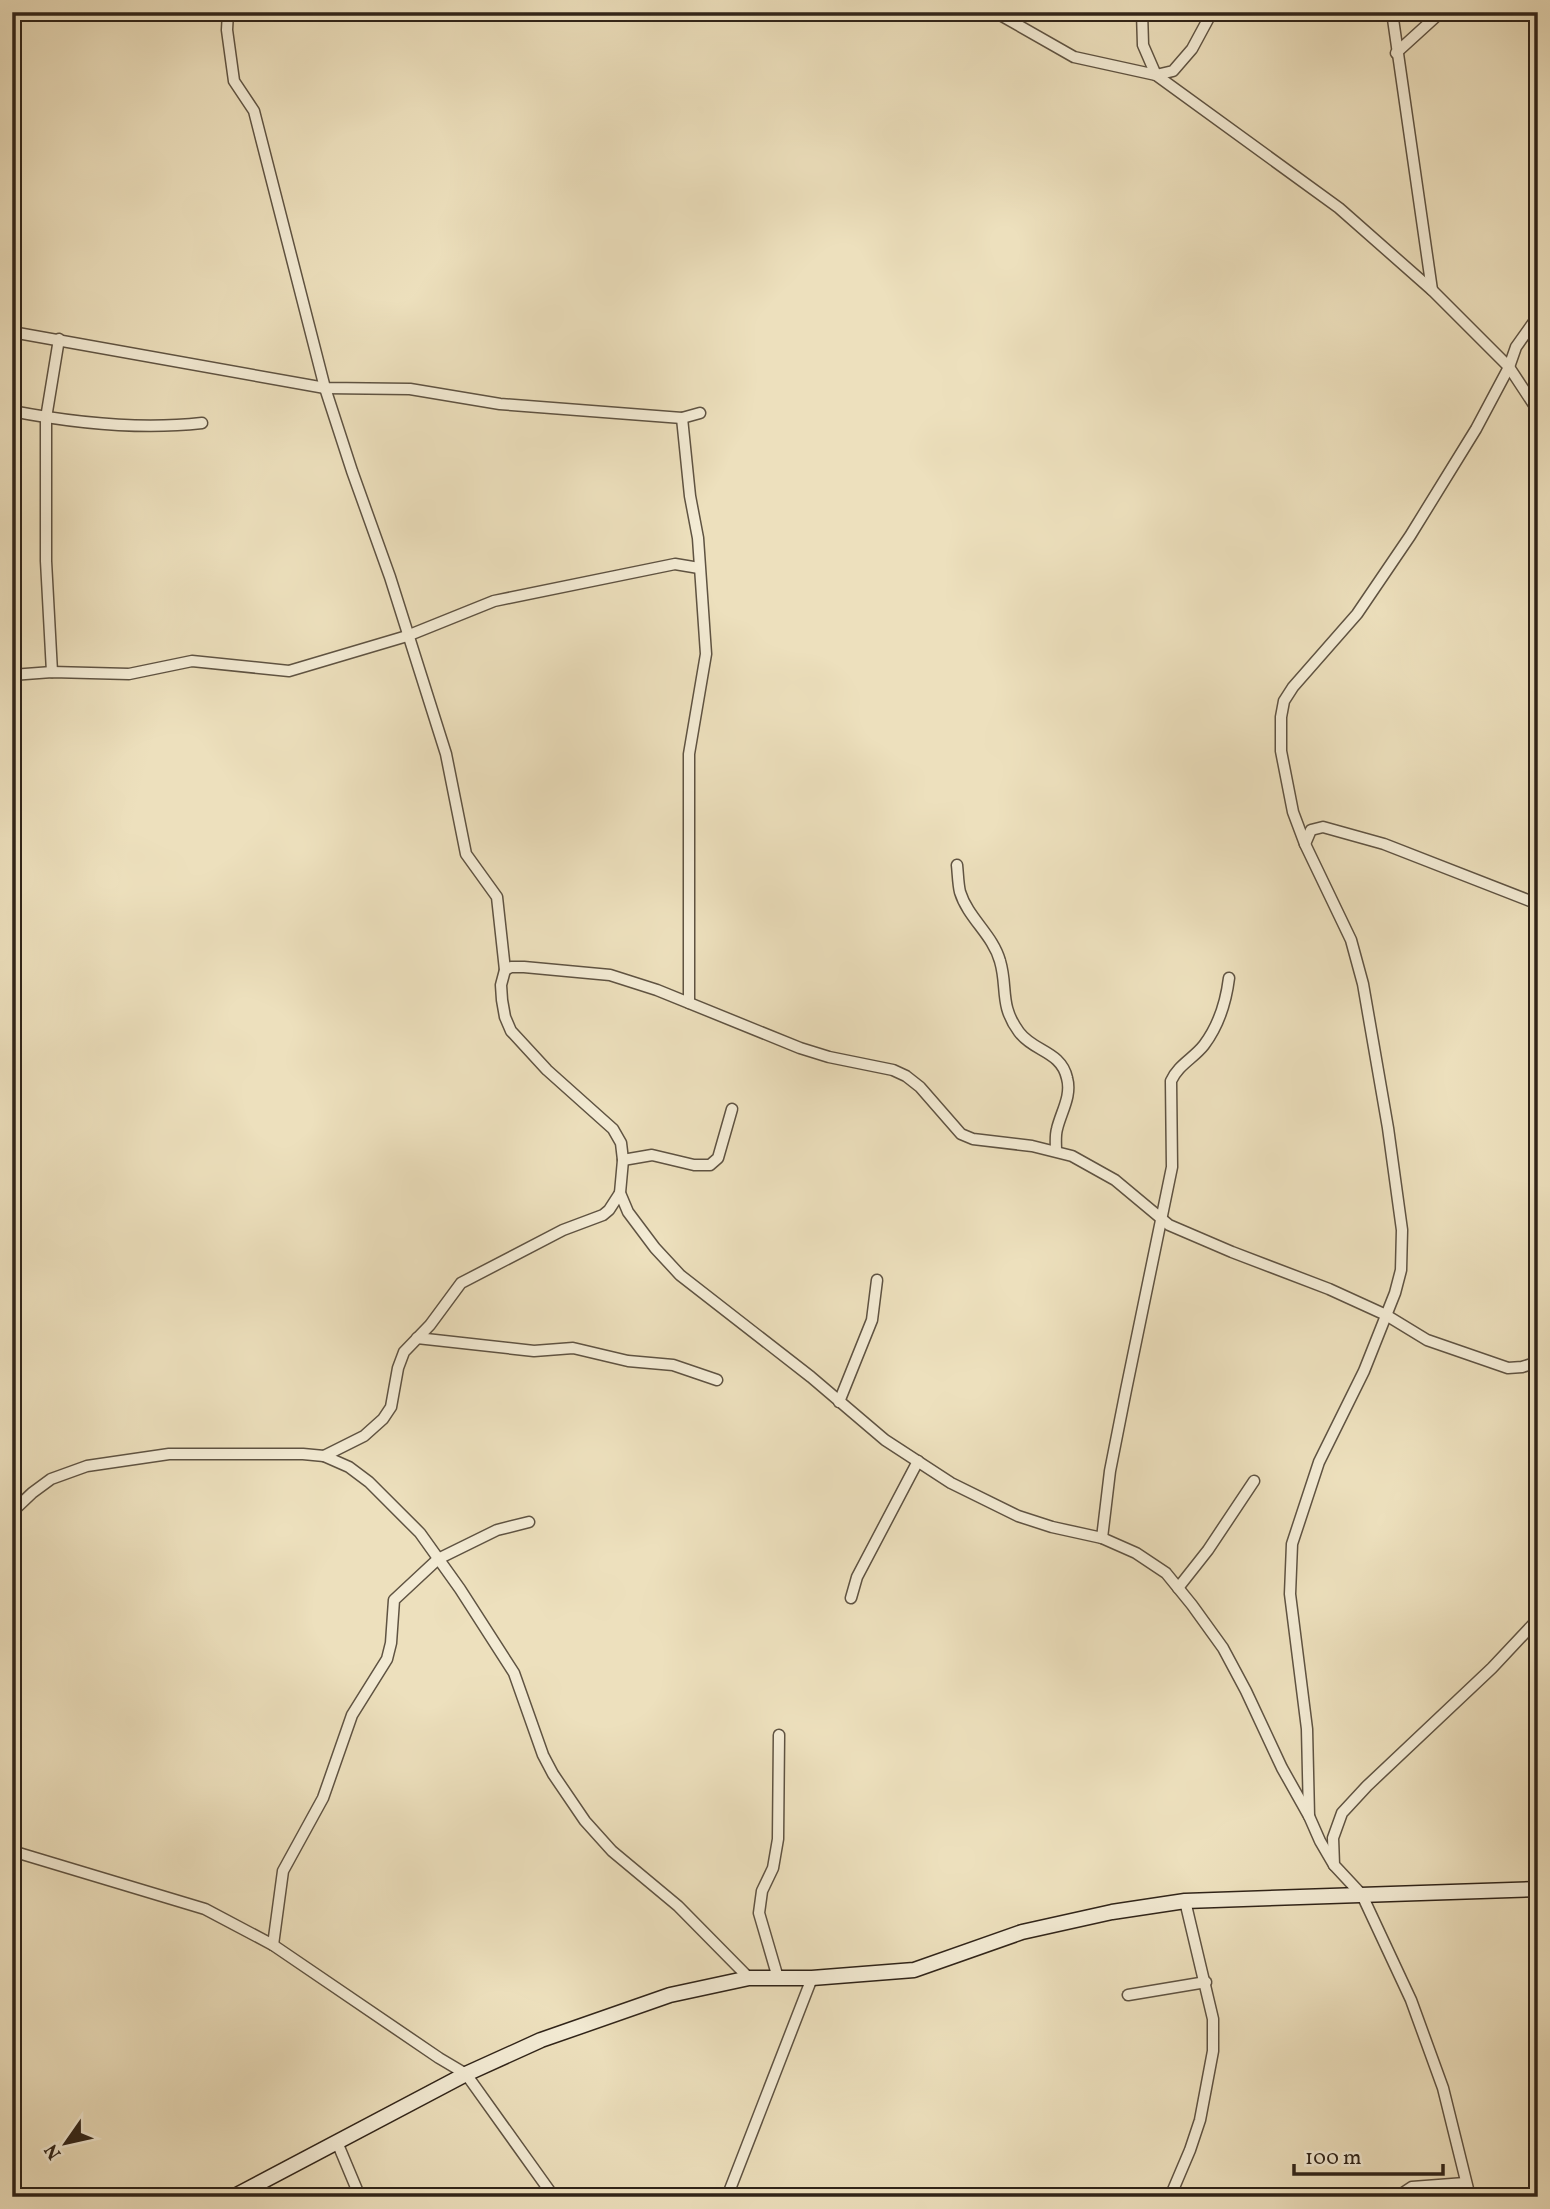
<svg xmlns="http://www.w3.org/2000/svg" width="1550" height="2209" viewBox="0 0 1550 2209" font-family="Vollkorn,serif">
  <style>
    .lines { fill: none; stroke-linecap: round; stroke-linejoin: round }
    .street-casing { stroke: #5f5342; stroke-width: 13 }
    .secondary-casing { stroke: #302419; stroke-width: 17 }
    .street { stroke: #f3ebd4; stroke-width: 10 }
    .secondary { stroke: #f3ebd4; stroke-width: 14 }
  </style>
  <rect width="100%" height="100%" fill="#ede0bd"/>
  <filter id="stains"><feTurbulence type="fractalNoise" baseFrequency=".00286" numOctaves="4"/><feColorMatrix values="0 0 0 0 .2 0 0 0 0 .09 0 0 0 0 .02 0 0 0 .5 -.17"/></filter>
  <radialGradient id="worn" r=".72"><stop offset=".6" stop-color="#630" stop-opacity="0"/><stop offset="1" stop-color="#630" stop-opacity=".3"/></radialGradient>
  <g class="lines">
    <defs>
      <g id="street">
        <polyline points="228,12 227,30 234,81 254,111 325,388 352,471 390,577 446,754 466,854 497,897 505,970 501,985 502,1000 505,1017 511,1031 547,1070 613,1129 621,1143 623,1160 620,1193 628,1212 655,1248 680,1275 811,1377 885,1440 951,1483 1018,1516 1052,1527 1102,1538 1136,1553 1166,1573 1192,1605 1223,1648 1246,1691 1282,1768 1309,1816"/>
        <polyline points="995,12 1074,57 1156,75 1173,71 1192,49 1212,12"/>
        <polyline points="1142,12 1143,45 1156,75 1339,208 1432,290 1509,367 1538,411"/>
        <polyline points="1392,12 1432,290"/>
        <polyline points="1396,53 1441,12"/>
        <polyline points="12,332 325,388 410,389 500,404 682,418 700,413"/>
        <path d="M 12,411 C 74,423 140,430 202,423"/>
        <polyline points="682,418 690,496 698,538 706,654 689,754 689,1003"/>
        <polyline points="52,672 46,561 46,418 59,339"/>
        <polyline points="12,675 52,672 129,674 192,661 289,671 407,636 494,601 675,564 699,568"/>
        <polyline points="1305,844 1311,830 1323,827 1384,844 1538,904"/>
        <path d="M 957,865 C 958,874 958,884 960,892 C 968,918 993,935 1000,961 C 1008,988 999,1005 1019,1032 C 1034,1052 1061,1051 1067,1078 C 1072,1096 1061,1112 1057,1129 C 1055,1136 1056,1144 1056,1151"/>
        <polyline points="505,970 511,967 524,967 610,975 657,990 800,1048 829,1057 893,1070 906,1076 920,1087 961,1134 973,1139 1032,1146 1072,1156 1115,1180 1169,1225 1232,1252 1329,1289 1386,1315 1427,1340 1508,1368 1522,1367 1538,1362"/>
        <polyline points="623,1160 652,1155 694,1165 710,1165 718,1158 732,1109"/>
        <polyline points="417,1338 534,1351 573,1348 628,1361 673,1365 717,1380"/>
        <polyline points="839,1402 872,1320 877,1280"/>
        <polyline points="324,1456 364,1436 383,1419 391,1407 398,1368 404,1352 430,1325 461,1283 563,1230 603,1215 609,1210 620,1193"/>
        <polyline points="12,1512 32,1493 51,1479 87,1466 169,1454 303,1454 324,1456 349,1467 369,1482 420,1533 460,1589 514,1673 543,1755 553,1774 585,1821 612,1851 678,1906 749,1978"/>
        <path d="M 1102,1538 L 1110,1471 L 1126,1390 L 1172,1167 L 1171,1081 C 1178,1065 1194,1058 1204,1045 C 1219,1025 1226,1002 1229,978"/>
        <polyline points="1178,1588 1208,1550 1254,1481"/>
        <polyline points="851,1598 857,1577 918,1461"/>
        <polyline points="12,1851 205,1909 273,1945 439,2058 466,2074 554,2197"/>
        <polyline points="1334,1865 1320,1841 1309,1816 1307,1729 1290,1594 1292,1544 1319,1462 1364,1371 1395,1293 1401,1270 1402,1230 1388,1128 1363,984 1351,940 1305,844 1293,812 1281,751 1281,717 1284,701 1293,687 1357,614 1410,536 1476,429 1509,367 1516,347 1538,316"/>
        <polyline points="273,1945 283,1871 323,1798 352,1715 387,1659 391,1643 394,1600 438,1559 497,1530 529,1522"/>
        <polyline points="778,1978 759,1913 762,1891 773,1868 778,1839 779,1735"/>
        <polyline points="1128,1995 1206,1982"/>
        <polyline points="337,2142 360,2197"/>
        <polyline points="727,2197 812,1978"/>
        <polyline points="1170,2197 1190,2150 1200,2120 1213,2051 1213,2019 1185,1901"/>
        <polyline points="1397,2197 1412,2187 1465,2183"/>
        <polyline points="1470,2197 1443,2088 1411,2000 1362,1895 1334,1865 1333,1838 1342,1813 1367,1786 1492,1668 1538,1619"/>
      </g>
      <polyline id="secondary" points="233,2197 466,2074 541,2040 670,1995 749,1978 812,1978 914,1970 1022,1932 1112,1912 1185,1901 1538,1889"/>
    </defs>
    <use href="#street" class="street-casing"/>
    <use href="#secondary" class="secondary-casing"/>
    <use href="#street" class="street"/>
    <use href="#secondary" class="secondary"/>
  </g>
  <rect width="1550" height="2209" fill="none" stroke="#ede0bd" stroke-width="42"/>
  <rect x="14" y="14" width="1522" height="2181" fill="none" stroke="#302419" stroke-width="3.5"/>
  <rect x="21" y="21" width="1508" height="2167" fill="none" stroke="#302419" stroke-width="2"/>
  <g transform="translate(66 2143) rotate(236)" stroke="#f3ebd4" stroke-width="5" paint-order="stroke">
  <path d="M0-5L12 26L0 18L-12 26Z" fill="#302419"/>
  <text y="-10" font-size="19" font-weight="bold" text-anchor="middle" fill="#302419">N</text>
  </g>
  <path d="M1294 2164v10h149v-10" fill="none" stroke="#302419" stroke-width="3.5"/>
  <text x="1305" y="2164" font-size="21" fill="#302419" stroke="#f3ebd4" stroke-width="5" paint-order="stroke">100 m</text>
  <rect width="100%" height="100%" filter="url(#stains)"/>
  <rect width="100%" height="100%" fill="url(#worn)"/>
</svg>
